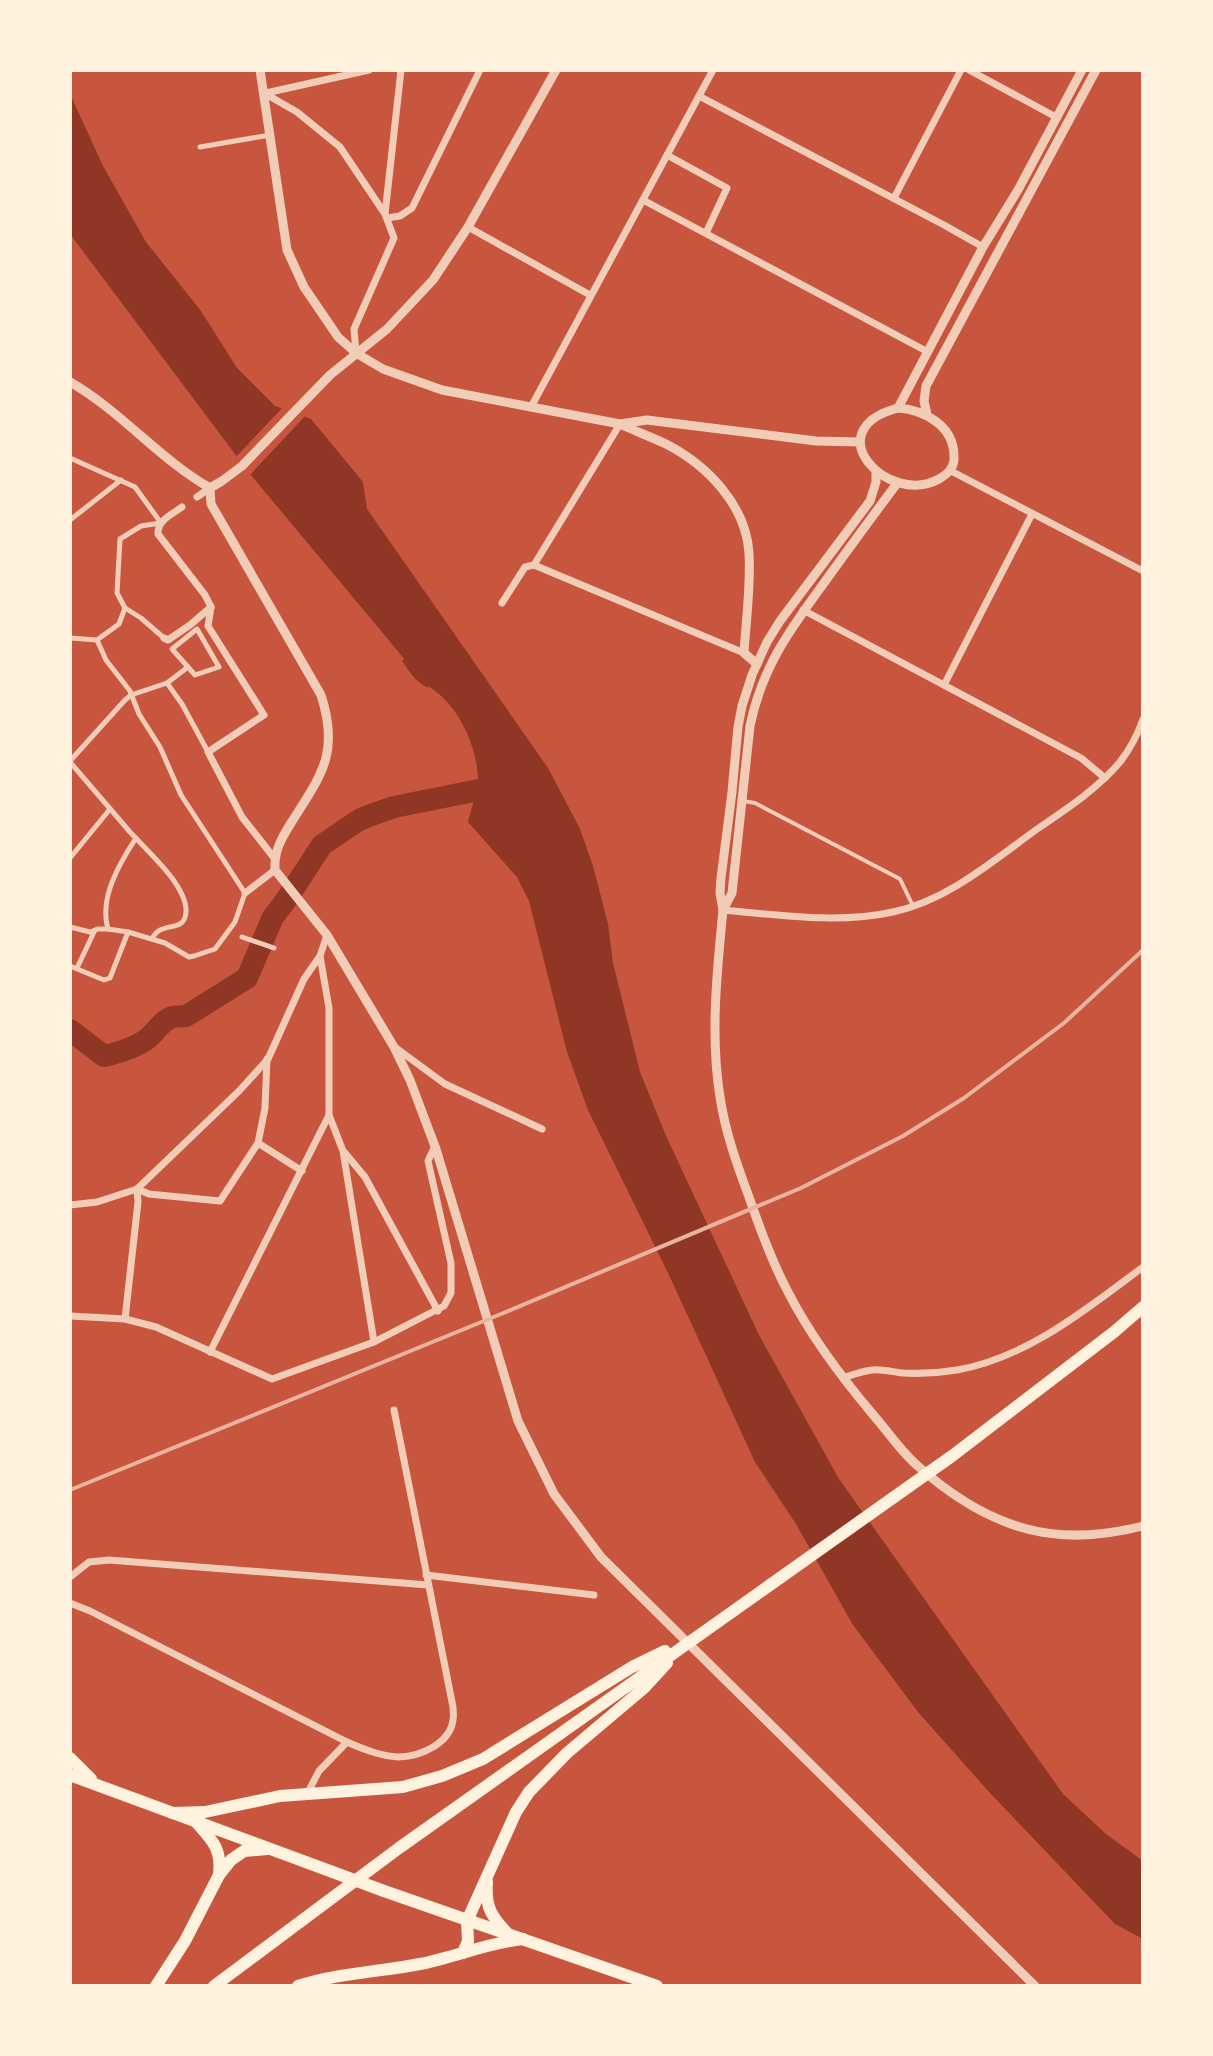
<svg xmlns="http://www.w3.org/2000/svg" width="1213" height="2056" viewBox="0 0 1213 2056" font-family="Mulish,sans-serif">
  <style>
    .water { fill: #8f3625 }
    .pier { fill: #c8553d }
    .lines { fill: none; stroke-linecap: round; stroke-linejoin: round }
    .river { stroke: #8f3625; stroke-width: 22 }
    .service { stroke: #f1ccb7; stroke-width: 4 }
    .pedestrian { stroke: #f1ccb7; stroke-width: 5 }
    .minor { stroke: #f1ccb7; stroke-width: 7 }
    .tertiary { stroke: #f1ccb7; stroke-width: 9 }
    .primary { stroke: #fff3e0; stroke-width: 12 }
    .trunk { stroke: #fff3e0; stroke-width: 12 }
    .rail { stroke: #e9b49f; stroke-width: 4 }
  </style>
  <rect width="100%" height="100%" fill="#c8553d"/>
  <path class="water" d="M 70,94 L 103,166 L 146,242 L 201,311 L 237,368 L 275,406 L 311,419 L 363,482 L 367,509 L 548,768 L 580,829 L 593,866 L 608,924 L 613,963 L 640,1072 L 667,1138 L 759,1335 L 839,1479 L 1063,1794 L 1106,1834 L 1143,1861 L 1143,1939 L 1115,1924 L 990,1793 L 918,1712 L 853,1625 L 796,1524 L 755,1462 L 669,1275 L 588,1110 L 567,1052 L 529,901 L 517,877 L 468,822 C 471,808 478,792 478,779 C 477,747 460,709 434,690 C 424,683 433,691 423,685 C 414,680 408,669 402,661 L 404,659 L 397,650 L 250,474 L 70,234 Z"/>
  <polygon class="pier" points="285,405 308,413 248,477 234,459"/>
  <g class="lines">
    <path class="river" d="M 70,1030 L 104,1056 C 117,1053 135,1048 147,1039 C 155,1033 163,1019 173,1017 C 177,1016 182,1017 186,1016 L 247,978 L 273,917 L 284,903 L 322,845 L 359,820 L 371,815 L 394,807 L 504,785"/>
    <polyline class="service" points="743,801 755,803 900,879 913,906"/>
    <g class="pedestrian">
      <polyline points="200,147 270,135"/>
      <polyline points="70,458 135,487 161,523 141,526 120,539 117,593 125,608 119,624 97,640 70,638"/>
      <polyline points="70,520 121,480"/>
      <polyline points="125,608 141,618 164,638"/>
      <polygon points="197,629 219,667 195,675 172,649"/>
      <polyline points="167,683 182,704 208,752"/>
      <polyline points="70,761 125,700 131,695 167,683 188,667"/>
      <path d="M 70,762 C 90,785 110,809 130,832 C 144,847 160,862 172,878 C 178,886 187,901 186,912 C 185,934 160,920 152,939"/>
      <polyline points="70,858 110,809"/>
      <polyline points="70,927 90,932 98,929 108,929 128,932 165,943 189,957 194,956 215,949 235,922 245,893 181,795 160,747 139,714 130,691 106,660 97,640"/>
      <path d="M 108,929 C 99,898 119,864 136,838"/>
      <polyline points="242,937 274,948"/>
      <polyline points="70,966 104,980 110,978 128,932"/>
      <polyline points="77,968 95,930"/>
    </g>
    <g class="minor">
      <polyline points="969,70 1056,117"/>
      <polyline points="264,93 297,112 340,147 385,214"/>
      <polyline points="266,93 369,70"/>
      <polyline points="699,96 944,225 983,247"/>
      <polyline points="667,155 727,188 706,233"/>
      <polyline points="894,198 961,70"/>
      <polyline points="643,200 928,352"/>
      <polyline points="387,218 400,216 412,208 480,70"/>
      <polyline points="468,227 590,295"/>
      <polyline points="356,353 354,329 394,238 385,214 401,70"/>
      <polyline points="531,407 713,70"/>
      <polyline points="951,471 1143,571"/>
      <polyline points="197,497 210,488"/>
      <path d="M 182,507 C 173,514 157,520 158,534 L 205,595 L 211,607"/>
      <polyline points="534,565 744,653"/>
      <polyline points="502,603 525,567 534,565 620,424"/>
      <polyline points="211,607 208,626 264,715 208,752 242,817 275,859"/>
      <polyline points="803,610 1081,758 1105,778"/>
      <polyline points="164,638 168,640 190,625 211,607"/>
      <polyline points="944,685 1032,514"/>
      <polyline points="245,893 275,870"/>
      <path d="M 723,910 C 779,915 838,924 893,912 C 949,900 995,859 1040,827 C 1068,808 1098,788 1120,762 C 1130,749 1138,734 1143,719"/>
      <polyline points="327,935 320,956 329,1008 329,1115 343,1151 374,1342"/>
      <polyline points="396,1048 445,1084 542,1129"/>
      <polyline points="258,1143 302,1171"/>
      <polyline points="345,1153 365,1177 438,1311"/>
      <polyline points="137,1189 149,1194 220,1201 258,1143 265,1108 267,1059"/>
      <polyline points="70,1205 97,1202 137,1189 239,1091 268,1059 304,979 320,956"/>
      <polyline points="70,1316 125,1319 156,1327 272,1379 374,1342 444,1306 451,1293 451,1263 428,1161 435,1146"/>
      <polyline points="125,1319 138,1202 137,1189"/>
      <polyline points="210,1352 329,1115"/>
      <path d="M 843,1378 C 852,1375 862,1371 872,1370 C 882,1369 893,1372 903,1373 C 921,1374 939,1373 957,1370 C 1027,1358 1088,1308 1143,1267"/>
      <polyline points="426,1575 594,1595"/>
      <polyline points="70,1577 89,1562 109,1560 428,1585"/>
      <polyline points="70,1603 90,1611 347,1742 319,1771 307,1794"/>
      <path d="M 347,1742 C 363,1749 380,1756 398,1757 C 419,1757 450,1744 453,1720 C 454,1716 453,1711 453,1707 L 394,1410"/>
    </g>
    <g class="tertiary">
      <polyline points="260,70 287,250 304,287 338,337 356,353 383,369 442,390 620,424 647,420 816,441 860,442"/>
      <path d="M 70,382 C 121,411 159,459 210,488"/>
      <polyline points="898,408 983,247 1018,190 1082,70"/>
      <path d="M 898,408 C 924,410 953,425 954,455 C 955,467 949,473 939,479 C 888,507 815,430 898,408 Z"/>
      <polyline points="927,415 924,401 926,386 1096,70"/>
      <path d="M 620,424 C 635,431 651,437 666,444 C 707,465 746,505 749,553 C 751,586 746,620 744,653 L 757,664"/>
      <path d="M 876,472 L 876,482 L 870,501 L 780,621 L 767,642 L 752,675 L 742,706 L 738,727 L 732,792 L 721,878 L 720,893 L 723,910 C 717,972 710,1035 720,1097 C 725,1131 737,1165 749,1197 C 760,1229 772,1262 788,1292 C 811,1337 842,1378 875,1417 C 889,1433 902,1453 919,1467 C 946,1491 977,1512 1011,1524 C 1054,1540 1100,1537 1143,1526"/>
      <path d="M 210,488 L 211,504 L 321,695 C 340,754 321,775 291,823 C 281,839 274,851 275,870 L 327,935 L 394,1047 L 410,1080 L 436,1149 L 518,1421 L 554,1494 L 601,1557 L 1035,1986"/>
      <polyline points="210,488 222,481 242,466 330,375 387,329 433,280 468,227 556,70"/>
      <path d="M 723,910 L 732,893 L 750,726 C 763,663 793,626 829,576 C 852,544 875,513 898,482"/>
    </g>
    <g class="primary">
      <polyline points="70,1758 91,1779"/>
      <polyline points="70,1775 384,1891 657,1986"/>
    </g>
    <g class="trunk">
      <polyline points="172,1813 205,1812 280,1796 403,1787 442,1776 483,1759 632,1667 665,1651"/>
      <path d="M 196,1822 C 213,1841 222,1849 219,1875"/>
      <path d="M 487,1882 C 485,1907 491,1916 508,1934"/>
      <polyline points="463,1953 468,1941 467,1921 516,1812 529,1792 567,1753 644,1688 667,1663"/>
      <polyline points="156,1986 185,1941 219,1875 231,1860 244,1851 267,1849"/>
      <polyline points="214,1986 399,1848 952,1456 1114,1332 1143,1307"/>
      <path d="M 298,1986 C 338,1973 379,1972 420,1964 C 455,1957 487,1943 523,1939"/>
    </g>
    <polyline class="rail" points="70,1490 501,1314 801,1188 903,1136 964,1098 1064,1023 1143,950"/>
  </g>
  <rect width="1213" height="2056" fill="none" stroke="#fff3e0" stroke-width="144"/>
</svg>
